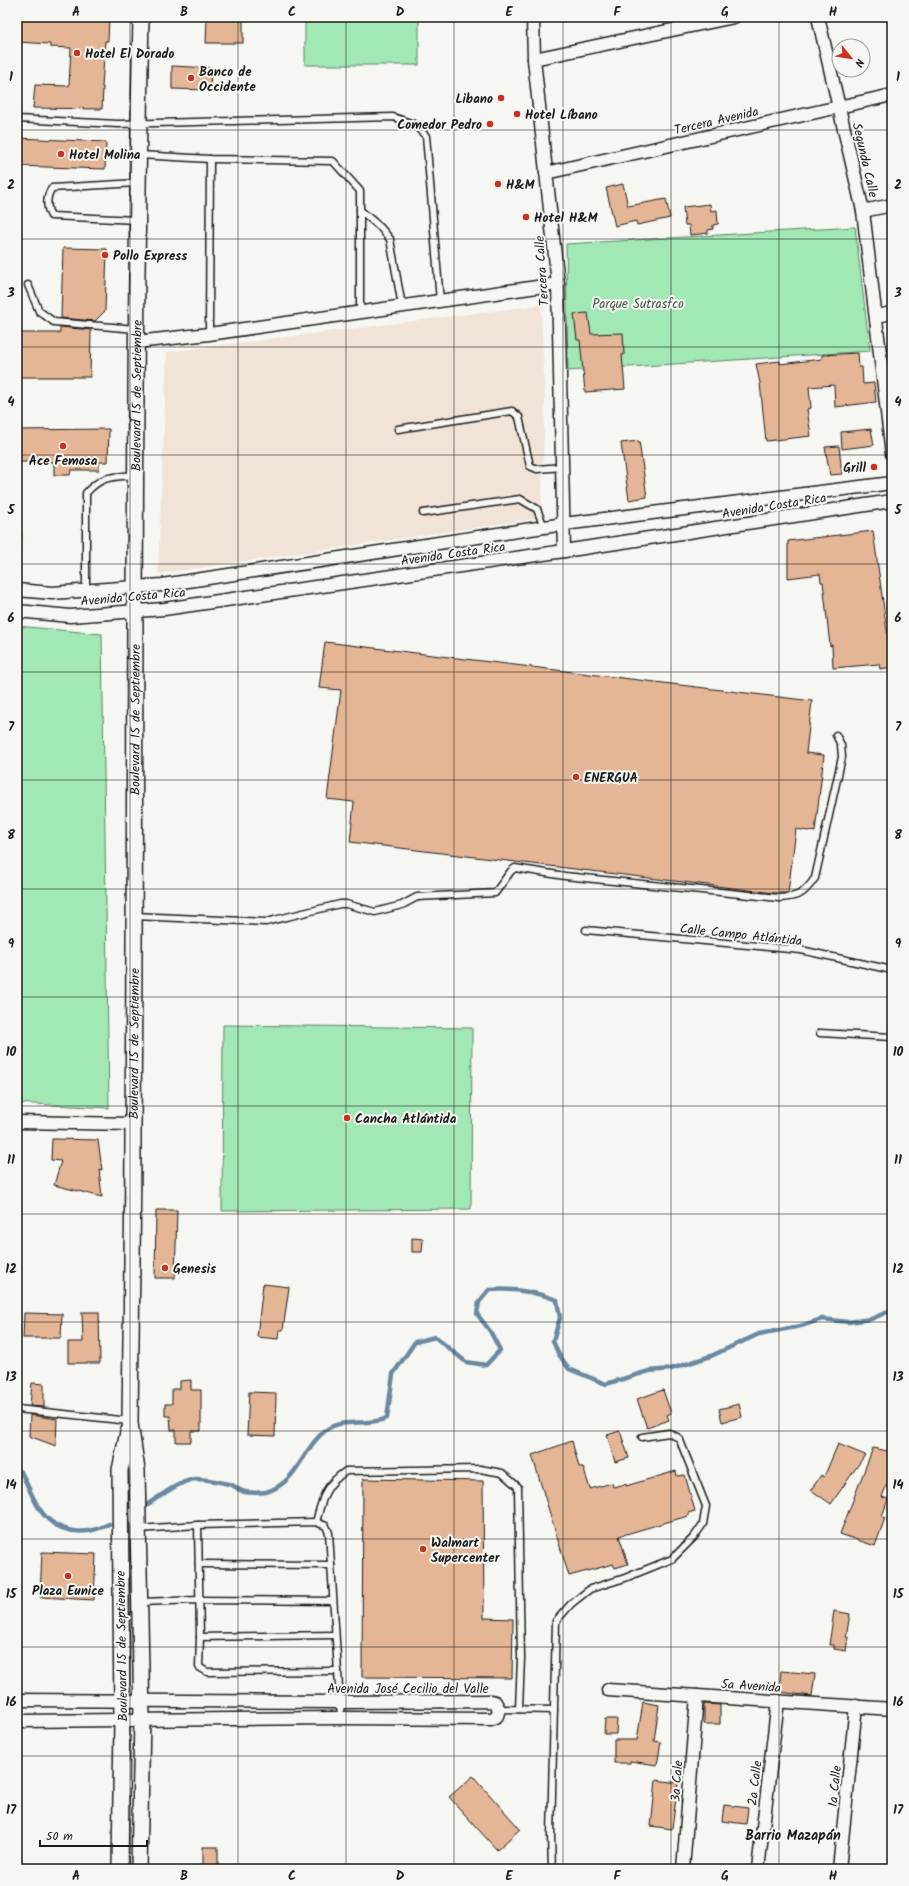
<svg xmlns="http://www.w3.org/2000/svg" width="909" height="1886" viewBox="0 0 909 1886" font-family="Kalam,sans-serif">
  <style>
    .built { fill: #f1e3d6 }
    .green { fill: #a1e8b5; stroke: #5e8268 }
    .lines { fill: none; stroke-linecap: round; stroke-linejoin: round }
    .stream { stroke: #6889a1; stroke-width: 4.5 }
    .building { fill: #e5b695; stroke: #1c1c1c }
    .service-casing { stroke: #1c1c1c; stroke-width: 9 }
    .minor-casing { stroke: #1c1c1c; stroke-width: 15 }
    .tertiary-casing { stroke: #1c1c1c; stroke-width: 18 }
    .service { stroke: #f6f6f2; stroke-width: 6 }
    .minor { stroke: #f6f6f2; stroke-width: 12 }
    .tertiary { stroke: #f6f6f2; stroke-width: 15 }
    .grid { fill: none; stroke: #1c1c1c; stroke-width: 1; stroke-opacity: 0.55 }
    .poi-dot { fill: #c8321e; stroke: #f6f6f2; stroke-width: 1.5 }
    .labels { text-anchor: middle; stroke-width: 4; stroke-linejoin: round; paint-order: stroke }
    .poi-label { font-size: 13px; font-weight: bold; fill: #1c1c1c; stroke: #f6f6f2; text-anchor: start }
    .street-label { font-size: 13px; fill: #1c1c1c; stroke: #f6f6f2 }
    .park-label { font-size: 13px; fill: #44594a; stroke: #f6f6f2 }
    .neighbourhood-label { font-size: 14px; font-weight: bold; fill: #1c1c1c; stroke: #f6f6f2 }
    .neatline { fill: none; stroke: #1c1c1c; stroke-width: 1.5 }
    .grid-label { font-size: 13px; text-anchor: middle; font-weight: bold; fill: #1c1c1c }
  </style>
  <rect width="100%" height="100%" fill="#f6f6f2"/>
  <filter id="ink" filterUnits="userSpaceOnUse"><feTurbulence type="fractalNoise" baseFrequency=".025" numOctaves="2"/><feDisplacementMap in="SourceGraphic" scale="8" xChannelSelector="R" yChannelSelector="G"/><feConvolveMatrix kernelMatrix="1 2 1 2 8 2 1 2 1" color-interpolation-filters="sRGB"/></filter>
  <g filter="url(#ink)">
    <g class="built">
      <polygon points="541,305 545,403 541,518 158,574 167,352"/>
      <polygon points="17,511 24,537 17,572"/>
    </g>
    <g class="green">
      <rect x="305" y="17" width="114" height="48"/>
      <polygon points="855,227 870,351 568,371 566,244"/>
      <polygon points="17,626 102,634 109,1108 17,1103"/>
      <polygon points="223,1025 472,1028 471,1209 222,1211"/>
    </g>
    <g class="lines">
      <g class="stream">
        <path d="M 17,1471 L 21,1472 C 29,1487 36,1509 49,1520 C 66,1535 90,1534 109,1524"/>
        <path d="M 145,1506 C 158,1498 180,1480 196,1479 C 206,1479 221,1482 232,1485 C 236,1487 240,1491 245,1492 C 250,1493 261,1493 266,1492 C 298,1483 302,1448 326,1430 C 343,1417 368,1427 387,1418 L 393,1374 L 415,1342 L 435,1337 L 466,1362 L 486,1365 L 500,1350 L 490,1331 L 477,1314 L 479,1302 L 489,1290 C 513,1288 534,1291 557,1300 L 560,1318 L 553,1341 L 558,1353 L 569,1369 L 606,1384 L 649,1371 L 671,1369 L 711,1356 L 759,1334 L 801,1326 L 822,1319 L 848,1322 L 871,1319 L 892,1310"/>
      </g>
    </g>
    <g class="building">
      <polygon points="17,17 109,17 108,41 105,41 102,87 103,87 102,109 33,108 35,85 69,86 71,48 50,47 50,44 17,42"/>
      <polygon points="207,17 243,17 243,43 206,43"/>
      <polygon points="172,66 211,68 210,90 172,89"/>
      <polygon points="17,138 106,142 105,169 17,166"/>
      <polygon points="623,184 628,206 666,199 670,218 637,225 636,221 615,226 606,188"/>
      <polygon points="710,204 711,211 717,210 718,224 713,225 713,229 708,230 708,233 690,235 689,225 685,225 683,207"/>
      <polygon points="63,248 107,249 105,311 95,321 61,318"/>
      <polygon points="588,313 591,334 623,333 624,355 622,355 625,389 585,392 580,340 577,340 574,314"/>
      <polygon points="60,327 91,330 90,377 17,377 17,333 60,333"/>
      <polygon points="858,353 859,367 862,367 863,384 874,383 876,402 835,407 834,385 809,387 811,408 807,409 811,436 766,441 760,383 756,364 780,361 780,364 822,359 822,355"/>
      <polygon points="109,429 108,462 99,462 99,470 71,470 70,475 54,475 54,462 17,462 17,430"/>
      <polygon points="871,429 874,445 842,449 841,432"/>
      <polygon points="639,441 647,497 629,500 621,443"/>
      <polygon points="839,446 842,474 830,475 825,447"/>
      <polygon points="873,531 889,645 892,645 892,667 880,669 879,664 833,668 832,645 830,646 823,582 821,582 820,574 788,578 788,541"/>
      <polygon points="325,642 812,701 806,753 824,755 815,832 796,829 788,893 774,893 350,842 354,802 327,799 341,690 319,688"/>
      <polygon points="52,1139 98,1140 102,1170 99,1169 102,1197 54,1185 61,1161 51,1160"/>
      <polygon points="156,1210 177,1210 175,1278 155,1278"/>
      <polygon points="412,1238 423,1239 422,1252 412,1252"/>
      <polygon points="263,1284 289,1287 283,1330 279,1330 278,1339 257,1337"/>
      <polygon points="82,1312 99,1312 100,1363 68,1363 68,1342 83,1342"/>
      <polygon points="24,1313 62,1314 61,1338 23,1338"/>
      <polygon points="191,1380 191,1390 201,1390 201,1431 191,1431 191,1442 176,1442 176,1430 171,1430 170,1416 165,1416 165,1404 172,1404 172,1389 180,1389 180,1381"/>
      <polygon points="32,1383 44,1384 44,1407 30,1406"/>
      <polygon points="663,1390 671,1413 667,1415 669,1420 647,1428 637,1399"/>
      <polygon points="249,1392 276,1393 275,1436 247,1435"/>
      <polygon points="739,1404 742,1417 722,1422 719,1409"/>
      <polygon points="30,1415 57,1419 56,1446 29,1436"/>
      <polygon points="620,1431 629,1458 615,1462 607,1435"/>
      <polygon points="572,1441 579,1467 583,1467 590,1489 612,1483 613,1487 626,1484 626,1486 676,1471 677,1476 685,1475 695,1511 688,1513 688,1516 619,1536 628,1564 615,1568 613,1564 569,1576 532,1455"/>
      <polygon points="838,1444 865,1455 831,1504 811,1490 821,1475 824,1477"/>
      <polygon points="873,1448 892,1452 892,1477 890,1476 882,1497 888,1499 882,1517 885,1518 875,1546 840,1534"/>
      <polygon points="363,1479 483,1481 484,1618 513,1619 512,1678 362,1677"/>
      <polygon points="42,1552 96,1554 94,1600 40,1597"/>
      <polygon points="834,1611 850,1614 846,1637 848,1637 846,1651 834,1649 834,1645 829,1645"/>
      <polygon points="781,1671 815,1674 812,1696 779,1692"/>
      <polygon points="643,1702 659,1705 654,1741 661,1742 657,1765 630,1761 630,1763 614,1763 614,1740 637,1740"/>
      <polygon points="704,1704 720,1705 720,1724 704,1724"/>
      <polygon points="605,1719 617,1719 616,1734 604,1734"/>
      <polygon points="473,1776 520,1829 497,1850 449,1797"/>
      <polygon points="656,1780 678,1783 672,1829 651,1826"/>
      <polygon points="724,1805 748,1808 746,1824 722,1821"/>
      <rect x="203" y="1847" width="15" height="22"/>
    </g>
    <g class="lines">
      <defs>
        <g id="service">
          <polyline points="17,119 118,124 393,117 414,124 426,136 440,301"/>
          <polyline points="139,155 210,159 333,161 360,191 360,313"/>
          <polyline points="360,210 380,227 390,239 402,306"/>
          <path d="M 137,220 L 51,216 C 46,207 46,196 52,188 L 137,183"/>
          <polyline points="28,285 39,311 54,322 136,329"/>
          <polyline points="209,334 210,159"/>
          <polyline points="398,429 512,411 519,417 530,466 537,469 563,467"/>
          <polyline points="423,513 520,499 537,509 544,527"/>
          <path d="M 86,591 L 86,493 C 102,475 113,477 135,475"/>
          <path d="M 134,916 L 266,922 L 340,904 L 346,904 L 375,912 L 402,905 L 417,897 L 495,893 L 511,871 L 515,868 L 565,876 L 779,898 C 799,897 804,894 815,878 L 842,757 L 841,745 L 836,735"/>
          <polyline points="586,930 801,950 892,970"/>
          <polyline points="820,1033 892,1037"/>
          <polyline points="17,1409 130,1421"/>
          <path d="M 316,1522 C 323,1497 324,1486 346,1471 L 480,1469 L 502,1473 L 518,1487 L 521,1658 L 519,1709"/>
          <polyline points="198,1525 200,1637 199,1667 207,1672 338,1671"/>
          <polyline points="138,1529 198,1525 316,1522 326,1526 329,1533 341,1718"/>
          <polyline points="199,1564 331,1565"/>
          <polyline points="139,1602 200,1600 333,1601"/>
          <polyline points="200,1637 335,1635"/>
          <polyline points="499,1709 554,1710"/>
          <polyline points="552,1869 551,1836 556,1621 571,1604 590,1589 625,1578 672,1559 694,1537 703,1524 706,1506 679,1438 669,1433 642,1437"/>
        </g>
        <g id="minor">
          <polyline points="533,17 534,59 558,284 564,551"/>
          <polyline points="818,17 863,211 892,454"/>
          <polyline points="534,59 734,17"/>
          <polyline points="546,173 892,95"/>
          <polyline points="863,211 892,205"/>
          <polyline points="877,316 892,313"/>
          <polyline points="136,342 209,334 558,284"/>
          <polyline points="17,590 52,593 162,585 564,524 892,483"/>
          <polyline points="17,611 70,616 164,609 564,551 892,501"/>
          <polyline points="17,1122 133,1124"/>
          <polyline points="608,1690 892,1709"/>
          <polyline points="17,1700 340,1702 491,1701 495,1702 499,1709 497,1716 491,1719 341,1718 17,1721"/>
          <polyline points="683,1869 697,1696"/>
          <polyline points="758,1869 778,1701"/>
          <polyline points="839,1869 856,1706"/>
        </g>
        <g id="tertiary">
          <polyline points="120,1869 122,1720 120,1470 128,1432"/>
          <path id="s1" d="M 139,1869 L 142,1719 L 137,1470 L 130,1423 C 131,1324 133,1225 133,1126 C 136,757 133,387 141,17"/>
        </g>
      </defs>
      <use href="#service" class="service-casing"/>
      <use href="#minor" class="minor-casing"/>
      <use href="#tertiary" class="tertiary-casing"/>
      <use href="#service" class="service"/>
      <use href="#minor" class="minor"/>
      <use href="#tertiary" class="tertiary"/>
    </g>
  </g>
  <path class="grid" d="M 130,17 L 130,1869M 238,17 L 238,1869M 346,17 L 346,1869M 454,17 L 454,1869M 563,17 L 563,1869M 671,17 L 671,1869M 779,17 L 779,1869M 17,130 L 892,130M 17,239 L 892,239M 17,347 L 892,347M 17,455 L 892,455M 17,564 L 892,564M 17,672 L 892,672M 17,780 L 892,780M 17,889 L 892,889M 17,997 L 892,997M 17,1106 L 892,1106M 17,1214 L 892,1214M 17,1322 L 892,1322M 17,1431 L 892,1431M 17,1539 L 892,1539M 17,1647 L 892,1647M 17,1756 L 892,1756"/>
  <g class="poi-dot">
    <circle cx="77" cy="53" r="4"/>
    <circle cx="191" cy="78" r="4"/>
    <circle cx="501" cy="98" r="4"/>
    <circle cx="517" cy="114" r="4"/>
    <circle cx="490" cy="124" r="4"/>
    <circle cx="61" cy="154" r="4"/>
    <circle cx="498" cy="184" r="4"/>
    <circle cx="526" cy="217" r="4"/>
    <circle cx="105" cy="255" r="4"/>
    <circle cx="63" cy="446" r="4"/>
    <circle cx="874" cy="467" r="4"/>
    <circle cx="576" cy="777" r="4"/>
    <circle cx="347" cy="1118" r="4"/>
    <circle cx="165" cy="1268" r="4"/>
    <circle cx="423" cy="1549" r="4"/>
    <circle cx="68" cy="1576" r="4"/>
  </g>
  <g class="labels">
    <g class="poi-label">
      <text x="85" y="58">Hotel El Dorado</text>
      <text x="199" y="76">Banco de<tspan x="199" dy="15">Occidente</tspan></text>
      <text x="493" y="103" text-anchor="end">Libano</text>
      <text x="525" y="119">Hotel Líbano</text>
      <text x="482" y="129" text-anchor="end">Comedor Pedro</text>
      <text x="69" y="159">Hotel Molina</text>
      <text x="506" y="189">H&amp;M</text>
      <text x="534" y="222">Hotel H&amp;M</text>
      <text x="113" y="260">Pollo Express</text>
      <text x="63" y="465" text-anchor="middle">Ace Femosa</text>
      <text x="866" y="472" text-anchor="end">Grill</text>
      <text x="584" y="782">ENERGUA</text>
      <text x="355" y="1123">Cancha Atlántida</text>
      <text x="173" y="1273">Genesis</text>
      <text x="431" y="1547">Walmart<tspan x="431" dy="15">Supercenter</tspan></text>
      <text x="68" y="1595" text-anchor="middle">Plaza Eunice</text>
    </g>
    <g class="street-label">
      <text transform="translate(716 120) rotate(-13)" y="5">Tercera Avenida</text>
      <text transform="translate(866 160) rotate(77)" y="5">Segunda Calle</text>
      <text transform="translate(541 271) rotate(-94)" y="5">Tercera Calle</text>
      <text dy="5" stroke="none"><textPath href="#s1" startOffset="1474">Boulevard 15 de Septiembre</textPath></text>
      <text transform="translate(774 505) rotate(-9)" y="5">Avenida Costa Rica</text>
      <text transform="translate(453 553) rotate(-8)" y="5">Avenida Costa Rica</text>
      <text transform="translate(133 596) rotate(-5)" y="5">Avenida Costa Rica</text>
      <text dy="5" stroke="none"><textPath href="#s1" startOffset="1150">Boulevard 15 de Septiembre</textPath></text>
      <text transform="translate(741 934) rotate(6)" y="5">Calle Campo Atlántida</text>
      <text dy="5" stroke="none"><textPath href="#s1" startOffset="826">Boulevard 15 de Septiembre</textPath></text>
      <text transform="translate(121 1646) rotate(-91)" y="5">Boulevard 15 de Septiembre</text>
      <text transform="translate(751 1685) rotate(4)" y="5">5a Avenida</text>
      <text x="408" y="1693">Avenida José Cecilio del Valle</text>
      <text transform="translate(676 1781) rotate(-86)" y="5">3a Cale</text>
      <text transform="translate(754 1783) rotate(-83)" y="5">2a Calle</text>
      <text transform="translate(834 1786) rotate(-84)" y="5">1a Calle</text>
    </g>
    <g class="park-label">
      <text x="638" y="308">Parque Sutrasfco</text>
    </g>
    <g class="neighbourhood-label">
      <text x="793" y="1840">Barrio Mazapán</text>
    </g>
  </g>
  <rect width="909" height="1886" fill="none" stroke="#f6f6f2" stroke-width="44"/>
  <g transform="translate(851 58) rotate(120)"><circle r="19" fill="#f6f6f2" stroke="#9f9f9c"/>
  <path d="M0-3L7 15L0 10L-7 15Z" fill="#c8321e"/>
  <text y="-6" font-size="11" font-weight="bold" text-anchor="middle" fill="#1c1c1c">N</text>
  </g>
  <path d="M40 1840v6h107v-6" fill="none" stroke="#1c1c1c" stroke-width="2"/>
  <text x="46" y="1840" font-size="12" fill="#1c1c1c" stroke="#f6f6f2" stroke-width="3" paint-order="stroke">50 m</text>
  <rect x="22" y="22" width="865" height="1842" class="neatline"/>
  <g class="grid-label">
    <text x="76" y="16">A</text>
    <text x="184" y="16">B</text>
    <text x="292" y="16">C</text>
    <text x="400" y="16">D</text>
    <text x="509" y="16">E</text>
    <text x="617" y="16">F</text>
    <text x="725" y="16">G</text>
    <text x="833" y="16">H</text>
    <text x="11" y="81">1</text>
    <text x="898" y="81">1</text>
    <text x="11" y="189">2</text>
    <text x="898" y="189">2</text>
    <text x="11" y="297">3</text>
    <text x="898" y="297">3</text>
    <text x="11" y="406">4</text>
    <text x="898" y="406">4</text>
    <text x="11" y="514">5</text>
    <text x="898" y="514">5</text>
    <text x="11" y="622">6</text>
    <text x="898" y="622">6</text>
    <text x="11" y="731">7</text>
    <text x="898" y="731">7</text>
    <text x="11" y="839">8</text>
    <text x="898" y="839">8</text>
    <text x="11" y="948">9</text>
    <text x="898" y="948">9</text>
    <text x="11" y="1056">10</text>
    <text x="898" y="1056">10</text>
    <text x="11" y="1164">11</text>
    <text x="898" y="1164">11</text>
    <text x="11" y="1273">12</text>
    <text x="898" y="1273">12</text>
    <text x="11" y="1381">13</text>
    <text x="898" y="1381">13</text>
    <text x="11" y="1489">14</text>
    <text x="898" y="1489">14</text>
    <text x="11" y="1598">15</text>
    <text x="898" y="1598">15</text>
    <text x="11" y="1706">16</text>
    <text x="898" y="1706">16</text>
    <text x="11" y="1814">17</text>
    <text x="898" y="1814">17</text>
    <text x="76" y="1880">A</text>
    <text x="184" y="1880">B</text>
    <text x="292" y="1880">C</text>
    <text x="400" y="1880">D</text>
    <text x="509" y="1880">E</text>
    <text x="617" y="1880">F</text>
    <text x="725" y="1880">G</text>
    <text x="833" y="1880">H</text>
  </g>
</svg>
